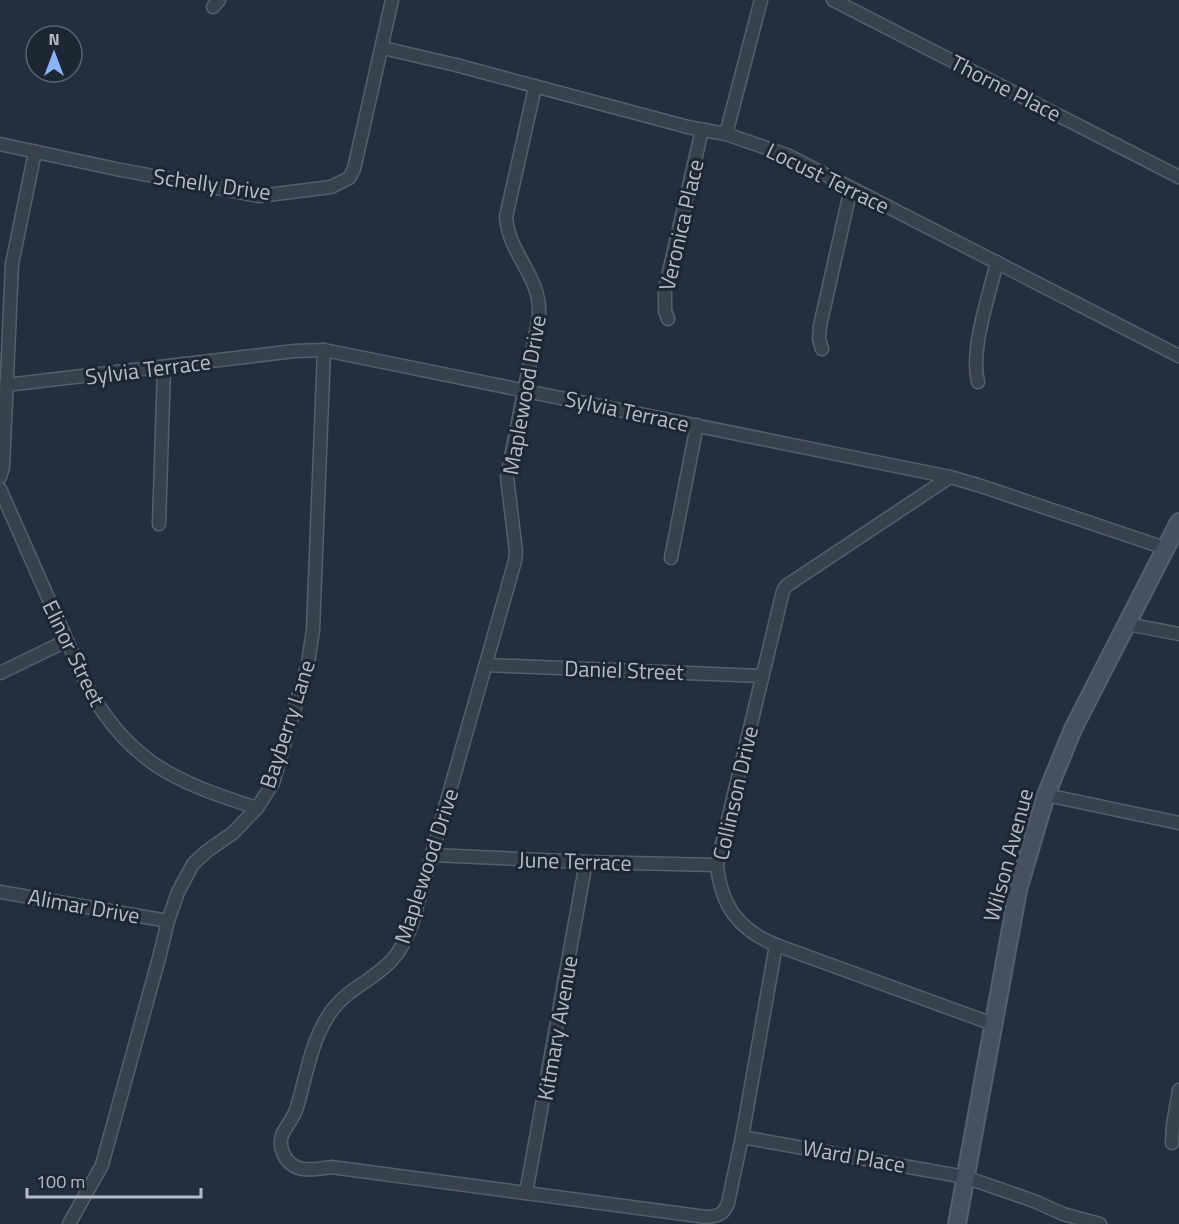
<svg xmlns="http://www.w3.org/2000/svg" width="1179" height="1224" viewBox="0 0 1179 1224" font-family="'Titillium Web',sans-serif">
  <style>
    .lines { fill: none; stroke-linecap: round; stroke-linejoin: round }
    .street-casing { stroke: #565f6c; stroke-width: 15 }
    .secondary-casing { stroke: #565f6c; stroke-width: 20 }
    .street { stroke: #38414e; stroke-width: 12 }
    .secondary { stroke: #465061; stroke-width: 16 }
    .labels { text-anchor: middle; stroke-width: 6; stroke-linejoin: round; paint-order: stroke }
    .street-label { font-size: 22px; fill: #b4bcc9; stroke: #1d2633 }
  </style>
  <rect width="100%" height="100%" fill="#242f3e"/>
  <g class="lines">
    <defs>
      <g id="street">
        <polyline points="833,0 1179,177"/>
        <polyline points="213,7 219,0"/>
        <polyline points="383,48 456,65 688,127 726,134 787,155 1179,356"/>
        <path d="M 535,87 L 506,217 C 509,256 542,276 539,317 L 507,477 L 516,552 L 515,561 L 412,924 C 407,937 402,949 392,960 C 375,979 349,988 333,1009 C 311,1038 307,1074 297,1107 C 294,1118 286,1126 282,1135 C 280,1141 281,1148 283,1153 C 292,1174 312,1170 331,1167 L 706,1217 C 719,1216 723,1215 728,1203 L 742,1137 L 776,945"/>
        <polyline points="726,134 761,0"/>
        <polyline points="0,144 116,169 259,196 331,187 349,178 354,169 392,0"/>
        <polyline points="668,319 665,311 665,289 702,130"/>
        <polyline points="822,349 819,339 820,326 851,188"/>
        <path d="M 978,382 C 970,349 989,296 997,262"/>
        <polyline points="6,385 295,351 324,350 950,477 978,485 1165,548"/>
        <polyline points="0,477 3,467 12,264 35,152"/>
        <path d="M 950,477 L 786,586 L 783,591 L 717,865 C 721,906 739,930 776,945 L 993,1024"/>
        <path d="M 0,489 L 88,688 C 132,765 177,782 257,808"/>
        <polyline points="159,524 164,367"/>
        <polyline points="671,558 697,425"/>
        <polyline points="1127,624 1179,634"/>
        <polyline points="486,665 762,676"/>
        <polyline points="0,673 66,641"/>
        <polyline points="1046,795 1179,823"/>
        <polyline points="433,855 586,862 717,865"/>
        <polyline points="0,892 168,921"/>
        <polyline points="742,1137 965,1177 1034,1201 1063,1214 1100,1224"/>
        <polyline points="1172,1143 1173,1125 1179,1090"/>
        <polyline points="526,1193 586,862"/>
        <polyline points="69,1224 102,1165 159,958 168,921 178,892 193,864 207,851 233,833 257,808 273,783 308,663 313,630 324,350"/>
      </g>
      <polyline id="secondary" points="957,1224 1018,890 1046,795 1073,729 1179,522"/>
    </defs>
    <use href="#street" class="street-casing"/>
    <use href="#secondary" class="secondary-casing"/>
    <use href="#street" class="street"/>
    <use href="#secondary" class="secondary"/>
  </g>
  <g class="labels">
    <g class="street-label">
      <text transform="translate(1006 88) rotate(27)" y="8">Thorne Place</text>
      <text transform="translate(828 178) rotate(26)" y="8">Locust Terrace</text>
      <text transform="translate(212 184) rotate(8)" y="8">Schelly Drive</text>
      <text transform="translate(681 225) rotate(-77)" y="8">Veronica Place</text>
      <text transform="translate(148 369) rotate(-7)" y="8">Sylvia Terrace</text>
      <text transform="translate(524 395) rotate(-80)" y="8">Maplewood Drive</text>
      <text transform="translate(627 411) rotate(12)" y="8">Sylvia Terrace</text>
      <text transform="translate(74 653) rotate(64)" y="8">Elinor Street</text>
      <text transform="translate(624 670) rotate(2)" y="8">Daniel Street</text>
      <text transform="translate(287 724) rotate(-72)" y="8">Bayberry Lane</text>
      <text transform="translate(735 793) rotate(-77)" y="8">Collinson Drive</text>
      <text transform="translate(1008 855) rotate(-75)" y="8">Wilson Avenue</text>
      <text transform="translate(575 861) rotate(2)" y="8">June Terrace</text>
      <text transform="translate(426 866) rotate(-72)" y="8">Maplewood Drive</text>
      <text transform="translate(84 906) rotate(10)" y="8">Alimar Drive</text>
      <text transform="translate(557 1028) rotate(-80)" y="8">Kitmary Avenue</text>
      <text transform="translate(854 1156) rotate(10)" y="8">Ward Place</text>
    </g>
  </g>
  <g transform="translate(54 54)"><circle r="28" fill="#1d2633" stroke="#59626f" stroke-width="1.5"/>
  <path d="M0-4.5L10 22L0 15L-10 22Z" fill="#8ab4f8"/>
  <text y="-9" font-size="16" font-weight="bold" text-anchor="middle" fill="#b4bcc9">N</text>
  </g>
  <path d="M27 1188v9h174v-9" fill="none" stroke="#b4bcc9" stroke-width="3"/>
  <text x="36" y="1188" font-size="18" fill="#b4bcc9" stroke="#1d2633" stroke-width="4.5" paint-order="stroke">100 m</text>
</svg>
